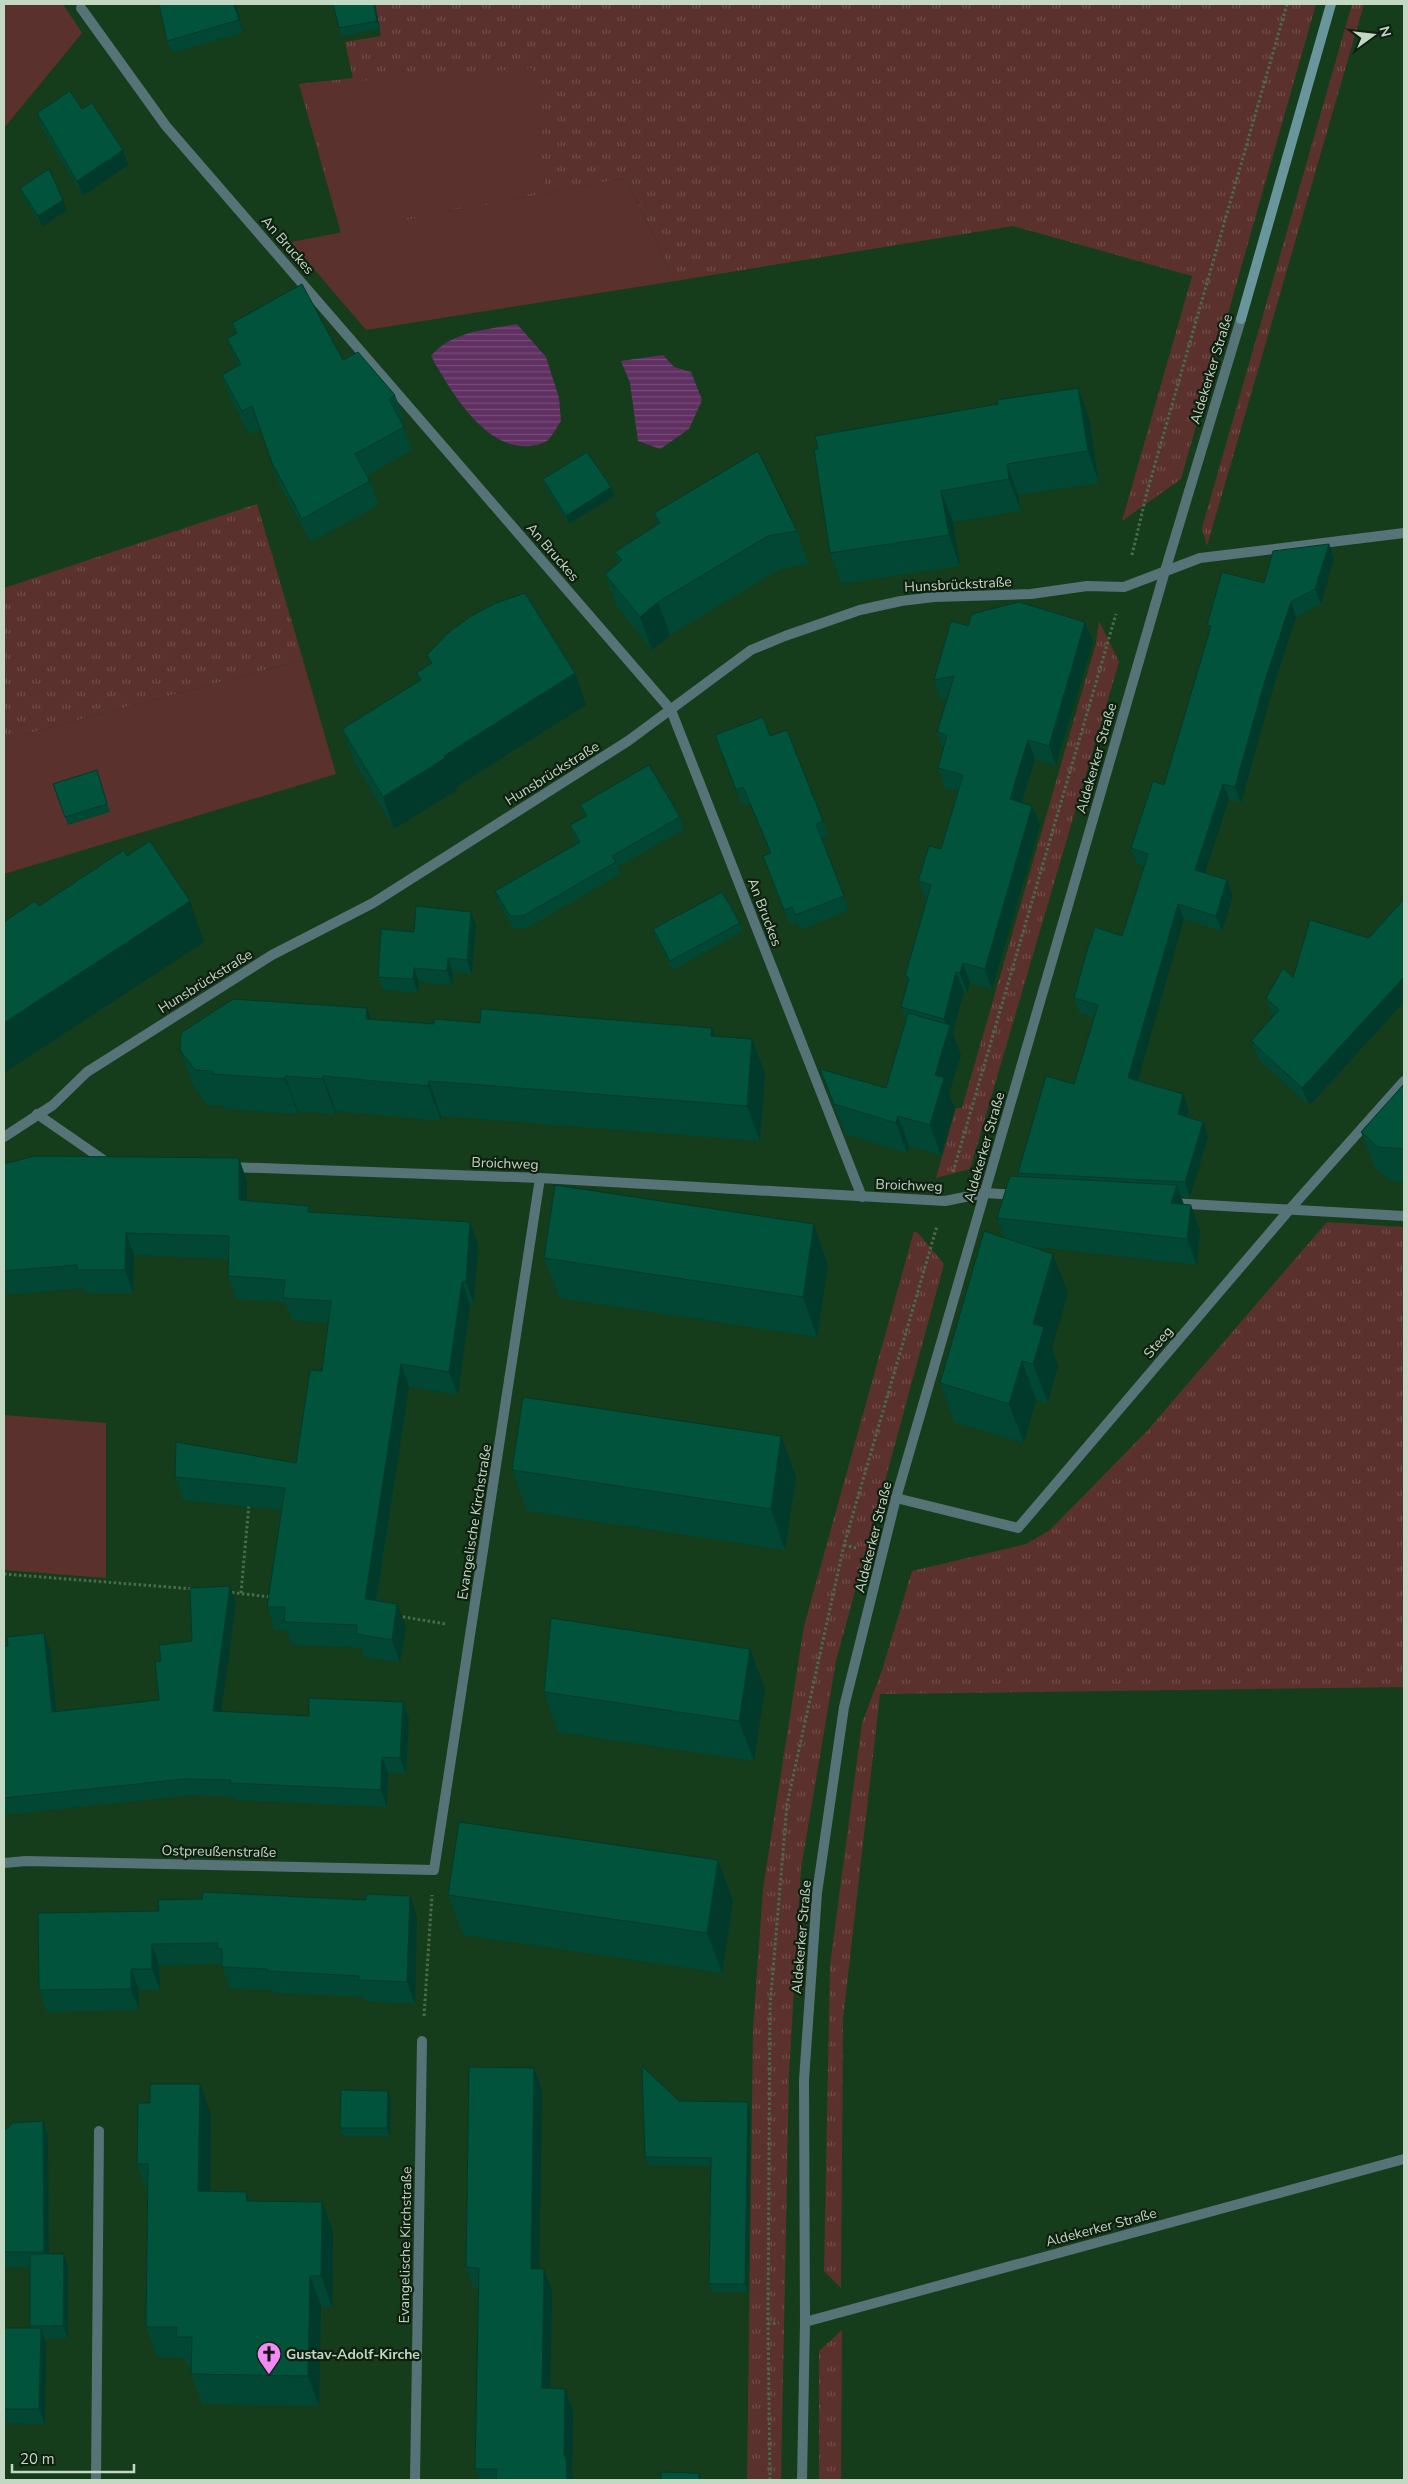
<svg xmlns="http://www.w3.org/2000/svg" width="1408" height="2484" viewBox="0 0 1408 2484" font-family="'Nunito Sans',sans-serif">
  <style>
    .grass { fill: url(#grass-tufts) }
    .green { fill: #5b312d }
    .water { fill: url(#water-rules) }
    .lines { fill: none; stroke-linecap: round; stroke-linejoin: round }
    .path { stroke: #496c4e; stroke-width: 3; stroke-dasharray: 2.5 2.5; stroke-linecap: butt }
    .lane { stroke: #567377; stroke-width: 10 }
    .street { stroke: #567377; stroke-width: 10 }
    .secondary { stroke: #68969c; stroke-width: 10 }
    .wall { fill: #024734 }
    .shaded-wall { fill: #013a2a }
    .building { fill: #02533c; stroke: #013a2a }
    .labels { text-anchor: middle; stroke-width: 4.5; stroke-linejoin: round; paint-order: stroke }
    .street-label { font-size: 14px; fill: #c2d8c3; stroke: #0f1f10 }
    .poi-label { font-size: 14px; font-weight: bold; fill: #c2d8c3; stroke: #0f1f10; text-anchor: start }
  </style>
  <defs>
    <pattern id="grass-tufts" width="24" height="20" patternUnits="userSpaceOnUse" patternTransform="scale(1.25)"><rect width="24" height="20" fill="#5b312d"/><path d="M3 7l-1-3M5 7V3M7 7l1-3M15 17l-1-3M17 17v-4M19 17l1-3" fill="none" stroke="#714e4a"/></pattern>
    <pattern id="water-rules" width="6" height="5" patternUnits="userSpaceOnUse" patternTransform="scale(1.25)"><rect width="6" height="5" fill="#603062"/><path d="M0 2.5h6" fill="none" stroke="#754d77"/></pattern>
  </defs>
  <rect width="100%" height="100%" fill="#153d1b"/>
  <g class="grass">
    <polygon points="375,4 1316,4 1181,479 1122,521 1192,276 1013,226 675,281 626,178 341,233 299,84 353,78 345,42 381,36"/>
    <polygon points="1352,4 1364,4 1207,546 1202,528"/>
    <polygon points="257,504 303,660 4,740 4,588"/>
    <polygon points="1099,621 1119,662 970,1169 936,1178 956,1108 962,1108 1096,643"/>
    <polygon points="1327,1222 1404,1227 1404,1687 880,1694 843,2019 841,2288 824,2271 830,1965 862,1723 882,1670 912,1571 1026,1544 1050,1530 1147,1431"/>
    <polygon points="914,1231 919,1234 944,1264 836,1661 801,1868 789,2075 781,2480 747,2480 753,2029 763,1889 804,1626"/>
    <polygon points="842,2330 841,2480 819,2480 819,2351"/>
  </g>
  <g class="green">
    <polygon points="4,4 63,4 82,33 4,128"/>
    <polygon points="533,68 545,191 342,230 303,85"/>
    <polygon points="626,178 675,281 366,330 291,242"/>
    <polygon points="303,660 336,774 4,874 4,740"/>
    <polygon points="4,1415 106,1423 106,1578 4,1570"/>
  </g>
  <g class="water">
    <path d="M 517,324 L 546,357 L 559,398 L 561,421 C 557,427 553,435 548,440 C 541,445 530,447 522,446 C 482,445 448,387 431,356 C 452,331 486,330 517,324 Z"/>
    <polygon points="663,355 674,367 691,372 702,400 689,429 660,449 638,441 630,383 621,361"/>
  </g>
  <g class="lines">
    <g class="path">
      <polyline points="1132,555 1147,492 1287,4"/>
      <polyline points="953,1172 1116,614"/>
      <polyline points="844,1545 856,1548"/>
      <polyline points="4,1574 194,1589"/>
      <polyline points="227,1592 271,1597"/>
      <polyline points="241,1593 249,1504"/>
      <polyline points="398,1616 446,1624"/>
      <polyline points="424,2016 432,1895"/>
      <polyline points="768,2324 779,2323"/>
      <polyline points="770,2480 768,2324 770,2006 787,1804 844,1545 937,1226"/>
    </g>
    <g class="lane">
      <polyline points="985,1193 1016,1195"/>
      <polyline points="1171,1203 1404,1216"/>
      <polyline points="96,2480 99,2131"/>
    </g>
    <g class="street">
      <polyline points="81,8 166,126 671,710 862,1197"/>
      <polyline points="37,1114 108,1163"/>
      <polyline points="4,1137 53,1105 87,1072 272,955 373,903 628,741 751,650 785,636 860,610 901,601 934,597 1031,594 1087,586 1124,587 1200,558 1404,533"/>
      <polyline points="230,1167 540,1178 945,1201 985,1193"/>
      <polyline points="896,1498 1018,1528 1290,1209 1404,1081"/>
      <polyline points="4,1863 26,1861 434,1870 540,1178"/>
      <polyline points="805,2322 1404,2159"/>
      <polyline points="415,2480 422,2041"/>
      <polyline points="802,2480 805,2322 804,2080 817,1893 844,1707 896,1498 1165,571 1241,319"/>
    </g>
    <polyline class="secondary" points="1241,319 1331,4"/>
  </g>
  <g class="wall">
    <polygon points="159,4 236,4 243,33 172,53 167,41"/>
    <polygon points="333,4 375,4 380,29 342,36 339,28"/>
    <polygon points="82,109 128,165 83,196 42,128 37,113"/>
    <polygon points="20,188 63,200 67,210 42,227 24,198"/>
    <polygon points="232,323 343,360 395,395 404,418 400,421 404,427 412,450 367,476 370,481 379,505 311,542 280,486 260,429 250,435 230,398 222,375 238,366 227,339 236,334"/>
    <polygon points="1078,388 1089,419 1099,483 1018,495 1021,511 953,522 960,566 841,584 830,553 998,404"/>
    <polygon points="543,479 611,487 614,496 569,524 546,487"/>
    <polygon points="654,513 797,531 809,564 780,569 670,635 652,650 617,607 605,574 619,562 615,552 658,524"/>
    <polygon points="1329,544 1334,559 1321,604 1296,617 1271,695 1241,803 1229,799 1205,873 1227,880 1233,896 1222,931 1184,919 1138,1081 1183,1094 1189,1110 1187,1117 1203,1122 1208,1137 1190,1197 1181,1197 1184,1205 1200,1231 1197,1265 1029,1246 1068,1293 1052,1349 1058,1366 1048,1403 1036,1400 1024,1443 954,1422 940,1383 1004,1238 997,1218 1019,1177 1018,1173 1074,1084 1094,1018 1080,1014 1074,998 1122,936 1144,866 1137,864 1131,848 1164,785 1210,631 1207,625 1264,583"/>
    <polygon points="1085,622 1093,642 1056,765 1035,759 1022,803 1032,806 1040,825 992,989 970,983 967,993 964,992 953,1033 961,1055 949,1094 955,1108 941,1155 909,1146 907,1153 845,1134 820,1069 886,1088 906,1020 901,1007 908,983 905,976 927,901 926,901 918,881 941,849 958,791 945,788 938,768 943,749 937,732 947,699 941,700 934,680 968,626"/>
    <polygon points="427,655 586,705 456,787 457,790 394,829 354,761 342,729 419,681 416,673 431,664"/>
    <polygon points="715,735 770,736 823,821 828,836 822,839 849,910 801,930 797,922 790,925 763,856 770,853 749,802 742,805"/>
    <polygon points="97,770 110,812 68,825 53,784"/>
    <polygon points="580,805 680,817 684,829 618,867 620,874 527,928 514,928 499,903 495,891 578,843 574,837 570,825 585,817"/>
    <polygon points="1404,899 1404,1002 1309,1106 1258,1059 1251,1041 1273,1017 1266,998 1293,978 1369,938"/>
    <polygon points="471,912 476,926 472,974 453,972 452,985 419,982 418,993 383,990 378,977 414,932"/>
    <polygon points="740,923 743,931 673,970 656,938 653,929"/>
    <polygon points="371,1019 434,1024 480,1023 712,1028 715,1036 765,1074 760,1141 441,1116 441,1121 336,1111 335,1114 298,1111 298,1114 225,1109 224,1106 207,1105 193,1085 180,1050"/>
    <polygon points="1404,1084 1404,1182 1390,1181 1374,1166 1361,1132"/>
    <polygon points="4,1164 247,1181 247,1201 309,1206 311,1212 470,1222 478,1245 474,1305 470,1305 458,1395 409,1387 377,1600 406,1627 400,1662 364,1657 361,1648 292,1645 286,1630 275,1630 267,1607 281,1510 183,1500 175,1477 296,1463 322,1371 328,1323 292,1320 285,1302 236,1299 228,1276 228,1259 134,1255 133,1293 85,1293 83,1288 4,1295"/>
    <polygon points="544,1258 828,1265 817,1337 559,1298"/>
    <polygon points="781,1436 796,1477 785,1550 527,1511 512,1470"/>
    <polygon points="236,1603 221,1712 309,1716 403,1702 409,1719 406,1774 388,1773 387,1807 236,1800 235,1797 192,1795 4,1815 4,1646 50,1650 57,1711 159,1700 161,1661 192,1641"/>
    <polygon points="765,1689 754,1761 558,1732 544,1692"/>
    <polygon points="718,1860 733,1901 722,1973 463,1935 448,1895"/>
    <polygon points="38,1913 417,1917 415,2004 365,2001 364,1997 274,1993 273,1990 230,1988 222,1967 222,1964 159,1965 160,1990 139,1990 139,2010 47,2012 39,1990"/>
    <polygon points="542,2090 539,2269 544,2269 552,2291 550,2389 565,2389 573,2411 572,2472 574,2480 479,2480 475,2469 478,2289 474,2289 466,2267"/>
    <polygon points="391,2099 390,2136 343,2136 340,2128"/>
    <polygon points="679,2101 748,2102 750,2111 748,2292 712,2292 709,2284 711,2166 648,2165 645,2157"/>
    <polygon points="211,2114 210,2192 246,2192 250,2201 322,2202 333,2232 332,2307 321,2306 319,2406 202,2404 191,2374 191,2367 188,2367 184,2358 157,2357 146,2327 147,2192 137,2164"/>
    <polygon points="43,2121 48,2136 49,2254 68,2267 68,2338 44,2339 46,2343 45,2424 4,2423 4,2328 31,2328 30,2326 30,2267 4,2267 4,2131"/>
  </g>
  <g class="shaded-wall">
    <polygon points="234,4 236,4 243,33 239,20"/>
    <polygon points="374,4 375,4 380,29 377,21"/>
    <polygon points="123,150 128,165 83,196 77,181"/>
    <polygon points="63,200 67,210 42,227 38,216"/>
    <polygon points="1078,388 1089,419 1099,483 1088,451"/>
    <polygon points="1007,464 1018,495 1021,511 1009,479"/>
    <polygon points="611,487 614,496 569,524 566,516"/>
    <polygon points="941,491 953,522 960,566 949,535"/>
    <polygon points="1329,544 1334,559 1321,604 1315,589"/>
    <polygon points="658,602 670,635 652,650 640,617"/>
    <polygon points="1291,602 1296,617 1271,695 1241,803 1235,787 1265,680"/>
    <polygon points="1085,622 1093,642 1056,765 1049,746"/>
    <polygon points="575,673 586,705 456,787 457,790 394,829 383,797 444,756"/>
    <polygon points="1028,740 1035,759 1017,819 1010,799"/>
    <polygon points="1223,784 1229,799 1201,885 1195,870"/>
    <polygon points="1032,806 1040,825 992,989 985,969"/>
    <polygon points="1227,880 1233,896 1222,931 1216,916"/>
    <polygon points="190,901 204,942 4,1073 4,1023"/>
    <polygon points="1178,904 1184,919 1134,1094 1128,1078"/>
    <polygon points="471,912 476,926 472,974 467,960"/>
    <polygon points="448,958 453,972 452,985 447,971"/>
    <polygon points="963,963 970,983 967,993 960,973"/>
    <polygon points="414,968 419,982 418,993 413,979"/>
    <polygon points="956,972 964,992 953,1033 961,1055 949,1094 955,1108 941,1155 930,1125 935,1075 948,1030 944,1019"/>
    <polygon points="1404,977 1404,1002 1309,1106 1302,1088"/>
    <polygon points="367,1008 380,1043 366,1019"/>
    <polygon points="712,1028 725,1063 711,1036"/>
    <polygon points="752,1039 765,1074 760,1141 747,1106"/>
    <polygon points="285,1076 298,1111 298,1114 285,1079"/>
    <polygon points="323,1076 336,1111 335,1114 323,1079"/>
    <polygon points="429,1081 441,1116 441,1121 428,1086"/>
    <polygon points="1183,1094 1189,1110 1183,1130 1178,1114"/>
    <polygon points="898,1116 909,1146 907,1153 896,1123"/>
    <polygon points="1203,1122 1208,1137 1190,1197 1185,1182"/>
    <polygon points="239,1158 247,1181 247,1223 239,1200"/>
    <polygon points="1177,1185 1186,1211 1171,1203"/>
    <polygon points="1191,1205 1200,1231 1197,1265 1187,1239"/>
    <polygon points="470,1222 478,1245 474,1305 466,1282"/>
    <polygon points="814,1224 828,1265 817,1337 803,1297"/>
    <polygon points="126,1233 134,1255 133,1293 125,1270"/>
    <polygon points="1053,1254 1068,1293 1052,1349 1058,1366 1048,1403 1033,1364 1033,1324"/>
    <polygon points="462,1282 470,1305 458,1395 449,1372"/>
    <polygon points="1022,1361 1036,1400 1024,1443 1009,1404"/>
    <polygon points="401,1364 409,1387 373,1621 365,1599"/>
    <polygon points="781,1436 796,1477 785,1550 771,1509"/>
    <polygon points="230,1586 236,1603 219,1728 213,1711"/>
    <polygon points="397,1604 406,1627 400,1662 392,1640"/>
    <polygon points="44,1633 50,1650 58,1728 52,1712"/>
    <polygon points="750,1649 765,1689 754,1761 739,1721"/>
    <polygon points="403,1702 409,1719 406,1774 400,1758"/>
    <polygon points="382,1757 388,1773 387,1807 381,1790"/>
    <polygon points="718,1860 733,1901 722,1973 707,1933"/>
    <polygon points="410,1896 417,1917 415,2004 407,1982"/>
    <polygon points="152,1944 159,1965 160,1990 152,1969"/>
    <polygon points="131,1969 139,1990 139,2010 131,1989"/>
    <polygon points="534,2068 542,2090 539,2291 531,2269"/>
    <polygon points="200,2084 211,2114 210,2222 198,2191"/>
    <polygon points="388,2091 391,2099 390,2136 387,2128"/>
    <polygon points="748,2102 750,2111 748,2292 745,2284"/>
    <polygon points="43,2121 48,2136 49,2267 44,2252"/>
    <polygon points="246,2192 257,2222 247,2201"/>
    <polygon points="322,2202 333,2232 332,2307 321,2276"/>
    <polygon points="64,2254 68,2267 68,2338 63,2326"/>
    <polygon points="544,2269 552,2291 550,2410 542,2388"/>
    <polygon points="310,2276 321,2306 319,2406 308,2376"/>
    <polygon points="41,2328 46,2343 45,2424 39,2409"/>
    <polygon points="565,2389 573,2411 572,2472 574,2480 567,2480 564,2456"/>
    <polygon points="699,2473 701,2480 699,2480"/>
  </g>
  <g class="building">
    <polygon points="159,4 234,4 239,20 167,41"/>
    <polygon points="333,4 374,4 377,21 339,28"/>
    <polygon points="70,91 82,109 92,103 123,150 77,181 37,113"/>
    <polygon points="49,169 63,200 38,216 20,188"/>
    <polygon points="302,284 343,360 358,352 395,395 389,399 404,427 355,454 370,481 302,519 272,463 252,406 242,411 222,375 241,364 227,339 237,333 232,323"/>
    <polygon points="1078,388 1088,451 1007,464 1009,479 941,491 949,535 830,553 814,449 818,449 815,436 998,404 997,400"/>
    <polygon points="758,451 797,531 768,536 658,602 640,617 605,574 622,560 615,552 660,523 654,513"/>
    <polygon points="587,452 611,487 566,516 543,479"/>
    <polygon points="1329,544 1315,589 1291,602 1265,680 1235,787 1223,784 1195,870 1227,880 1216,916 1178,904 1128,1078 1183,1094 1178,1114 1203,1122 1185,1182 1018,1173 1046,1076 1074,1084 1098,1005 1074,998 1087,951 1095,927 1122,936 1148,854 1131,848 1153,781 1164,785 1211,626 1207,625 1222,572 1264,583 1273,551"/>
    <polygon points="525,593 575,673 444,756 445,758 383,797 342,729 421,680 416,673 432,663 427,655 448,633 471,616 496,603"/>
    <polygon points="1019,602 1085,622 1049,746 1028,740 1010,799 1032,806 985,969 963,963 960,973 956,972 944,1019 901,1007 909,978 905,976 931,885 918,881 929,846 941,849 963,775 938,768 947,735 937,732 954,676 934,680 951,621 968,626 972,614"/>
    <polygon points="763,717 770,736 787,730 823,821 816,824 844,896 795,915 792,907 784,910 763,856 771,853 743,787 736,790 715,735"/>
    <polygon points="649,765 680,817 612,856 616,862 523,916 510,916 495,891 580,842 570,825 587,816 580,805"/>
    <polygon points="97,770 107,804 65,817 53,784"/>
    <polygon points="150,841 190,901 4,1023 4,922 35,901 39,906 124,850 127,856"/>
    <polygon points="722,892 740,923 670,961 653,929"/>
    <polygon points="1404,899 1404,977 1302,1088 1251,1041 1279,1010 1266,998 1283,968 1293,978 1310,920 1369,938"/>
    <polygon points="416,906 471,912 467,960 448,958 447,971 414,968 413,979 378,977 381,929 414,932"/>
    <polygon points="233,999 367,1008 366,1019 434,1024 434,1019 480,1023 481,1009 712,1028 711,1036 752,1039 747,1106 429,1081 428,1086 323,1076 323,1079 285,1076 285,1079 213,1074 213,1071 195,1070 180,1050 181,1033"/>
    <polygon points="908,1013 950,1025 935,1075 944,1078 930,1125 898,1116 896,1123 834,1104 820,1069 886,1088"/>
    <polygon points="1404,1084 1404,1149 1378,1147 1361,1132"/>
    <polygon points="35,1156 239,1158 239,1200 309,1206 308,1212 470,1222 466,1282 462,1282 449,1372 401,1364 365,1599 397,1604 392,1640 356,1634 357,1625 284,1622 285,1607 267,1607 285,1488 175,1477 176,1442 296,1463 310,1370 322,1371 331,1301 283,1298 285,1280 228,1276 229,1236 126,1233 125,1270 77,1270 77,1265 4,1271 4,1164"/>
    <polygon points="1010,1176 1177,1185 1171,1203 1191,1205 1187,1239 997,1218"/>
    <polygon points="555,1185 814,1224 803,1297 544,1258"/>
    <polygon points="984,1231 1053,1254 1033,1324 1044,1327 1033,1364 1022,1361 1009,1404 940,1383"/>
    <polygon points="523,1397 781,1436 771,1509 512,1470"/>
    <polygon points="230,1586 213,1711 309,1716 309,1698 403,1702 400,1758 382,1757 381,1790 230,1783 231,1780 185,1779 4,1798 4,1646 8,1646 7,1637 44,1633 52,1712 159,1700 155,1662 161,1661 159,1645 192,1641 190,1588"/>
    <polygon points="551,1618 750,1649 739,1721 544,1692"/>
    <polygon points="459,1822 718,1860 707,1933 448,1895"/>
    <polygon points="203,1892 366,1900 366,1894 410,1896 407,1982 358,1980 359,1976 267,1971 267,1969 222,1967 222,1949 217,1948 218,1943 152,1944 152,1969 131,1969 131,1989 39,1990 38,1913 159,1911 158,1900 202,1899"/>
    <polygon points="642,2066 679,2101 748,2102 745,2284 709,2284 711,2158 645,2157"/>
    <polygon points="469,2067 534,2068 531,2269 544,2269 542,2388 565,2389 564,2456 566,2456 567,2480 496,2480 497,2469 475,2469 479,2268 466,2267"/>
    <polygon points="150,2084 200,2084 198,2191 246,2192 247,2201 322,2202 321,2276 310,2276 308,2376 191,2374 192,2337 176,2337 177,2327 146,2327 148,2164 137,2164 138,2103 150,2103"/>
    <polygon points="341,2090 388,2091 387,2128 340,2128"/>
    <polygon points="43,2121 44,2252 4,2252 4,2131 13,2123"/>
    <polygon points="30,2254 64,2254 63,2326 30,2326"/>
    <polygon points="4,2328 41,2328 39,2409 4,2409"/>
    <polygon points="661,2472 699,2473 699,2480 661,2480"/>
  </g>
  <defs>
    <symbol id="church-pin" viewBox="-11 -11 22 30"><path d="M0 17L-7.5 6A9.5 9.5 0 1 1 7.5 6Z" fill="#f18af4" stroke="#0f1f10"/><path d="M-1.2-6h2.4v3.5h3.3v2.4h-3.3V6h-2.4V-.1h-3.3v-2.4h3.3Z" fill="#111"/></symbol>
  </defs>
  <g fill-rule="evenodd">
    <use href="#church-pin" x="255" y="2340" width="28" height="38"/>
  </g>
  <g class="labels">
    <g class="street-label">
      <text transform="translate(288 245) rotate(49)" y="5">An Bruckes</text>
      <text transform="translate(1211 369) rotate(-73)" y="5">Aldekerker Straße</text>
      <text transform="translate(553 552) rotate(49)" y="5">An Bruckes</text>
      <text transform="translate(958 584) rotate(-3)" y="5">Hunsbrückstraße</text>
      <text transform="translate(1096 758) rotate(-74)" y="5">Aldekerker Straße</text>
      <text transform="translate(552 773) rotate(-32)" y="5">Hunsbrückstraße</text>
      <text transform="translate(765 912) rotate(69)" y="5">An Bruckes</text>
      <text transform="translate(205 981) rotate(-32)" y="5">Hunsbrückstraße</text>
      <text transform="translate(984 1147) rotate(-74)" y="5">Aldekerker Straße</text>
      <text transform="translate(505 1163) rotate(2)" y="5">Broichweg</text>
      <text transform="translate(909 1185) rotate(2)" y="5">Broichweg</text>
      <text transform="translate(1158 1342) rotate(-50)" y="5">Steeg</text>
      <text transform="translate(474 1522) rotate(-81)" y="5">Evangelische Kirchstraße</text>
      <text transform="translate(873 1537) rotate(-76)" y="5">Aldekerker Straße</text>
      <text transform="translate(219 1851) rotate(1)" y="5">Ostpreußenstraße</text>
      <text transform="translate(801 1937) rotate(-85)" y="5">Aldekerker Straße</text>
      <text transform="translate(1101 2227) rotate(-15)" y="5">Aldekerker Straße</text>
      <text transform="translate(405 2245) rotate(-89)" y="5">Evangelische Kirchstraße</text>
    </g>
    <g class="poi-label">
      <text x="286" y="2359">Gustav-Adolf-Kirche</text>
    </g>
  </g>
  <rect width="1408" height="2484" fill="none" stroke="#c2d8c3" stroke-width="10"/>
  <g transform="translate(1373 35) rotate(75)" stroke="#0f1f10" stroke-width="4" paint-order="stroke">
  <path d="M0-4L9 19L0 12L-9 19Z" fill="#c2d8c3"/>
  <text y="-8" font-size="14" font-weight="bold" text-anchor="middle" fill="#c2d8c3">N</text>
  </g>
  <path d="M12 2464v8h122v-8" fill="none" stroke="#c2d8c3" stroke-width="2.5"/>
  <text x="20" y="2464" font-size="15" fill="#c2d8c3" stroke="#0f1f10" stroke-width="4" paint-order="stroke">20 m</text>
</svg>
